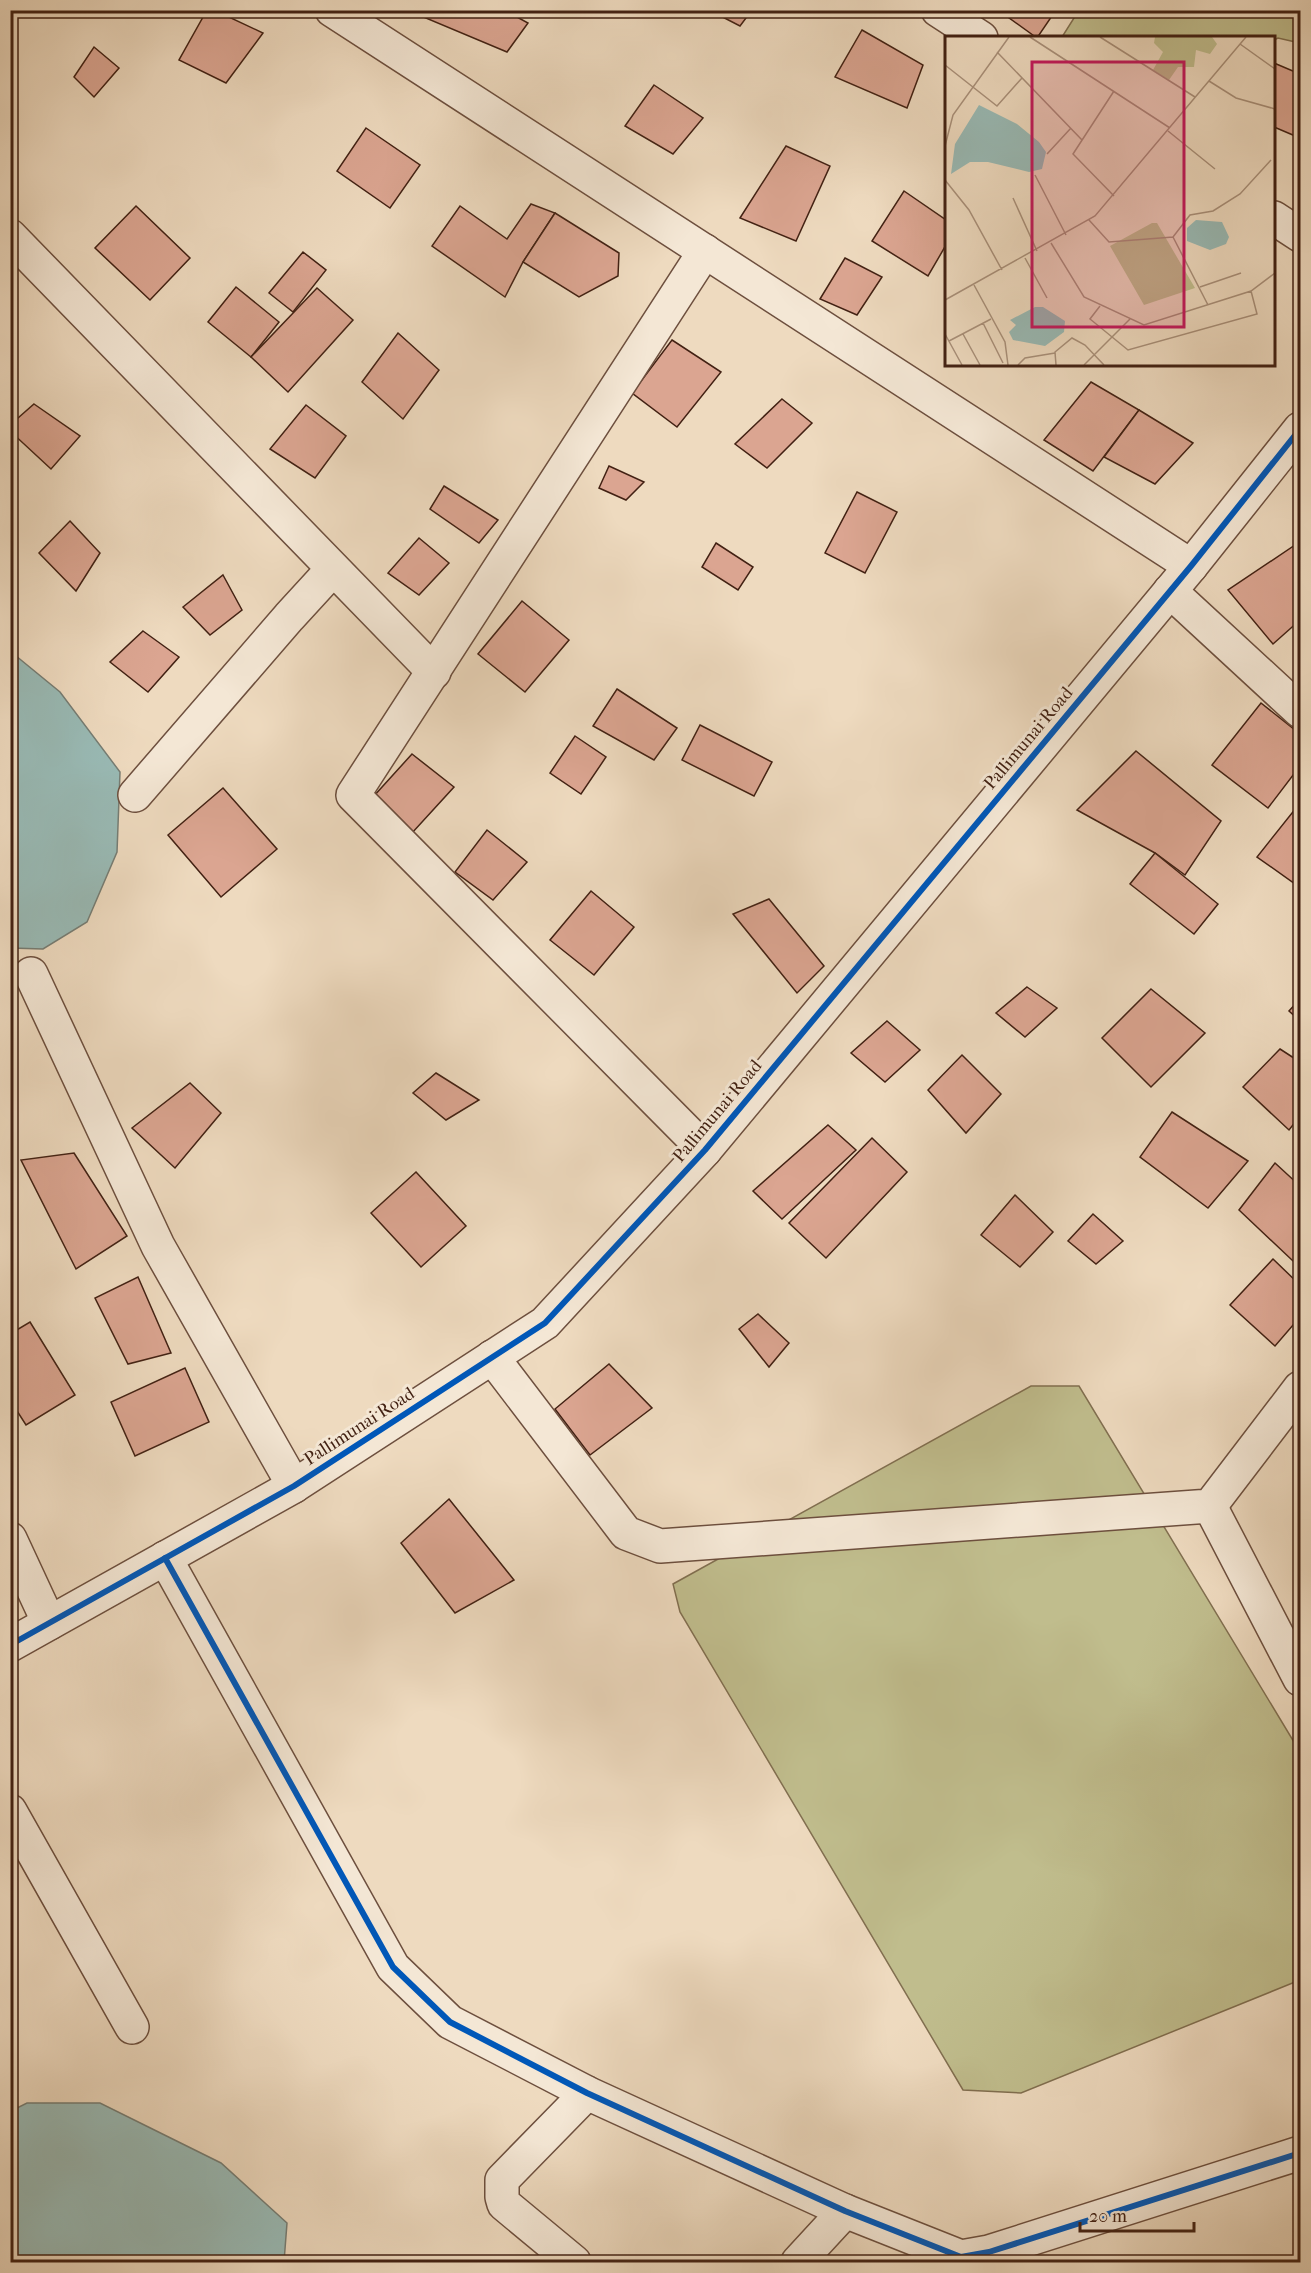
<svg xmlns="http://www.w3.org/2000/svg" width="1311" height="2273" viewBox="0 0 1311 2273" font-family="'IM FELL French Canon',serif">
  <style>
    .green { fill: #c0bd8d; stroke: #816f50; stroke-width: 1.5 }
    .water { fill: #99bab5; stroke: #767d74; stroke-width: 1.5 }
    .building { fill: #dba591; stroke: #422113; stroke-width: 1.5 }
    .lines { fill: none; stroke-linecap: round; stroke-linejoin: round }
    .street-casing { stroke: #6d4f3e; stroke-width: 36 }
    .street { stroke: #f4e7d5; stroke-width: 33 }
    .cycleway-casing { stroke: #f4e7d5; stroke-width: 10 }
    .cycleway { stroke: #0057b8; stroke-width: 6 }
    .labels { text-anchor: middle; stroke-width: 6; stroke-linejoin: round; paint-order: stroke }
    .street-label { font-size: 18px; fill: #422113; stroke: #f4e7d5 }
    .inset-road { fill: none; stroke: #a9907a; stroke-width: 1.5 }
    .view { fill: #c2185b; fill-opacity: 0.15; stroke: #c2185b; stroke-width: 3 }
    .inset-edge { fill: none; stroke: #422113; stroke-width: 3 }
  </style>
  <rect width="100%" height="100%" fill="#eedabf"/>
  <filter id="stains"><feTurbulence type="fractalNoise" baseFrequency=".00333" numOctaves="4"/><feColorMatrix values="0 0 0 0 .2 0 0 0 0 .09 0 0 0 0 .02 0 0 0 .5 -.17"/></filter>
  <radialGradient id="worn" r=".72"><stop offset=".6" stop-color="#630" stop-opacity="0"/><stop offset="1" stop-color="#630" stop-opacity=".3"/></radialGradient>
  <g class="green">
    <polygon points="1079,10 1300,11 1300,43 1278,38 1274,40 1274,38 1062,37"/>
    <polygon points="1031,1386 1079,1386 1300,1752 1300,1980 1021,2093 963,2090 680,1612 673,1584"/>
  </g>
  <g class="water">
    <polygon points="10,651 60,692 120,772 117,852 87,922 43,949 11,948"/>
    <polygon points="27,2103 100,2103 221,2163 287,2223 284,2262 11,2262 11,2111"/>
  </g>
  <g class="building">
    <polygon points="207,10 214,10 263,33 226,83 179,60"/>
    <polygon points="426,10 504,10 528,23 507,52 421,16"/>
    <polygon points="709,10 752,10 740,26"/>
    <polygon points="998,10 1056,10 1037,38"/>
    <polygon points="862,30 923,65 907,108 835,77"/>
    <polygon points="94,47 119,68 94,97 74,77"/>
    <polygon points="1274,63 1300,74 1300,138 1274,127"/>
    <polygon points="654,85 703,118 673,154 625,126"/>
    <polygon points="366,128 420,165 390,208 337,171"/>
    <polygon points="786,146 830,166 796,241 740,218"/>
    <polygon points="904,191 946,220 946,245 928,276 872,241"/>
    <polygon points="531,204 555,213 523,262 505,297 432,246 460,206 507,239"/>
    <polygon points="136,206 190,258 150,300 95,248"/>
    <polygon points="555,213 619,253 618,276 579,297 523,262"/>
    <polygon points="303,252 326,270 293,312 269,293"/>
    <polygon points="845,258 882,277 857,315 820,299"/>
    <polygon points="236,287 279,322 251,357 208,322"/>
    <polygon points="317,288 353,320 288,392 251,357"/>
    <polygon points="398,333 439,370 403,419 362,382"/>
    <polygon points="672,340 721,372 677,427 632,393"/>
    <polygon points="1091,382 1139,410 1093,471 1044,440"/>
    <polygon points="782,399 812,423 767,468 735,444"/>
    <polygon points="34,404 80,436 51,469 10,431 10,425"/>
    <polygon points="306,405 346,436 315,478 270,449"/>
    <polygon points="1139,410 1193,443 1155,484 1104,457"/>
    <polygon points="609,466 644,482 626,500 599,488"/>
    <polygon points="444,486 498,520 479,543 430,509"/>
    <polygon points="857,492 897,512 865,573 825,553"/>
    <polygon points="70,521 100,553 76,591 39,553"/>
    <polygon points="419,538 449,563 419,595 388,573"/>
    <polygon points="716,543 753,567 738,590 702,567"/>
    <polygon points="1298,543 1300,546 1300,620 1273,644 1228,590"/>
    <polygon points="223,575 242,610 210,635 183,607"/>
    <polygon points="522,601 569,640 525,692 478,654"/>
    <polygon points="143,631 179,657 148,692 110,662"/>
    <polygon points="617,689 677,728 654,760 593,726"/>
    <polygon points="1261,703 1300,734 1300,766 1268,808 1212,765"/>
    <polygon points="700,725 772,762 754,796 682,760"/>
    <polygon points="575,736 606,757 581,794 550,773"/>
    <polygon points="1136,751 1221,821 1185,875 1155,853 1077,810"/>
    <polygon points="412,754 454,787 412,833 373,797"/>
    <polygon points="223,788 277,849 221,897 168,835"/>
    <polygon points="1296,808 1300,811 1300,881 1298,886 1257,857"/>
    <polygon points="487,830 527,862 493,900 455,872"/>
    <polygon points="1155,853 1218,904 1194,934 1130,884"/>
    <polygon points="591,891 634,927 594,975 550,940"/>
    <polygon points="769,899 824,966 797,993 733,914"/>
    <polygon points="1027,987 1057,1008 1025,1037 996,1013"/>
    <polygon points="1151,989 1205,1033 1151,1087 1102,1038"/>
    <polygon points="1300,999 1300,1021 1289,1011"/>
    <polygon points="887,1021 920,1050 885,1082 851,1053"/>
    <polygon points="1280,1049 1300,1062 1300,1116 1289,1130 1243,1087"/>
    <polygon points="962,1055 1001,1094 966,1133 928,1090"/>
    <polygon points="436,1073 479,1100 446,1120 413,1093"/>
    <polygon points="190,1083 221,1113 175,1168 132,1128"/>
    <polygon points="1172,1112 1248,1161 1208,1208 1140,1157"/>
    <polygon points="828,1125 856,1150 782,1219 753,1191"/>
    <polygon points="872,1138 907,1172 826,1258 789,1223"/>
    <polygon points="74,1153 127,1236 76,1269 21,1160"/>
    <polygon points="1275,1163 1300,1186 1300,1252 1293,1261 1239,1210"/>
    <polygon points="416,1172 466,1226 421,1267 371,1213"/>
    <polygon points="1015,1195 1053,1232 1020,1267 981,1235"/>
    <polygon points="1093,1214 1123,1241 1096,1264 1068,1241"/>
    <polygon points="1273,1259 1300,1285 1300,1317 1275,1346 1230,1305"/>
    <polygon points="138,1277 171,1353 128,1364 95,1298"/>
    <polygon points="758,1314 789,1343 769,1367 739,1329"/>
    <polygon points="30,1322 75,1395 26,1425 10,1400 10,1334"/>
    <polygon points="609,1364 652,1408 590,1455 555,1409"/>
    <polygon points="185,1368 209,1422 135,1456 111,1402"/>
    <polygon points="449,1499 514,1580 455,1613 401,1543"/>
  </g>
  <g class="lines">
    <defs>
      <g id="street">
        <polyline points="332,10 1191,566"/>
        <polyline points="938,10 981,38"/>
        <polyline points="1274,218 1300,235"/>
        <polyline points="10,236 434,672"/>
        <polyline points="1170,591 1300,711"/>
        <polyline points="135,795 289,617 333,569"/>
        <polyline points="31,974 158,1246 294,1486"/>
        <polyline points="705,1150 353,795 705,251"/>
        <polyline points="492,1357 626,1533 660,1546 1210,1506 1300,1388"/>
        <polyline points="1210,1506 1300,1679"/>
        <polyline points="10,1539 49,1623"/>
        <polyline points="165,1558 393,1967 450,2022 587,2093 845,2211 961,2257 989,2252 1300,2153"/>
        <polyline points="10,1645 294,1486 545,1323 705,1150 1191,566 1300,429"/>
        <polyline points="10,1811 132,2027"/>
        <polyline points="574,2262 504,2204 502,2197 502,2180 587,2093"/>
        <polyline points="798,2262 845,2211"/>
      </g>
    </defs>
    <use href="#street" class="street-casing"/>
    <use href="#street" class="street"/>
    <defs>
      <g id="cycleway">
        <polyline points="165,1558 393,1967 450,2022 587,2093 845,2211 961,2257 989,2252 1300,2153"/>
        <polyline points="10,1645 294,1486 545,1323 705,1150 1191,566 1300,429"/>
      </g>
    </defs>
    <use href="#cycleway" class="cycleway-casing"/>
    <use href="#cycleway" class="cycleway"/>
  </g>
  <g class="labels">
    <g class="street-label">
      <text transform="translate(1028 738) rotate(-50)" y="6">Pallimunai Road</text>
      <text transform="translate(717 1111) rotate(-50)" y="6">Pallimunai Road</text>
      <text transform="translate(359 1426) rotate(-33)" y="6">Pallimunai Road</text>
    </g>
  </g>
  <g transform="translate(945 36)">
    <rect width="330" height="330" fill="#eedabf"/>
    <path d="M 210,1 L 267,1 L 272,8 L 265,18 L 251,14 L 249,31 L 233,31 L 224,44 L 208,34 L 218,16 L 209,7 ZM 207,187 L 212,187 L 250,252 L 199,269 L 165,210 Z" fill="#c0bd8d"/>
    <path d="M 34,69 L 72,88 L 94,106 L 101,116 L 97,133 L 84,136 L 43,126 L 25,126 L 6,138 L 10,108 ZM 251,184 L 277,186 L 284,201 L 281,208 L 265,214 L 242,205 L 242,192 ZM 90,271 L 98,271 L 120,285 L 119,296 L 100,310 L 68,304 L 64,296 L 71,289 L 65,284 Z" fill="#99bab5"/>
    <path class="inset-road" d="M 85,1 L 225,92M 155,1 L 250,61M 295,8 L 330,33M 52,16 L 137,104M 0,29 L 52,70 L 77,42M 264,45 L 291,62 L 330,73M 223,95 L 270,133M 0,110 L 8,79 L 64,1M 102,118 L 126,92M 90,139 L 121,199M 0,144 L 24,174 L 57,234M 169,160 L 128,118 L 169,55M 68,162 L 92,215M 144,184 L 164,206 L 228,201 L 245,179 L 268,175 L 295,158 L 326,124M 228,201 L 263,269M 106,207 L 139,261 L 199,289 L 306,255 L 330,237M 80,222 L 102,262M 29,249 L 60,306 L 63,329M 255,251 L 296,237M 0,264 L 150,180 L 301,1M 155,270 L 145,283 L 183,314 L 312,278 L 306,255M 38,287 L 58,327M 0,298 L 17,329M 18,298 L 35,329M 4,305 L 46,283M 73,329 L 80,322 L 110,317M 111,329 L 110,316 L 127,302 L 140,309 L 159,329M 139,329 L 185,283"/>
    <path class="view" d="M 87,26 L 239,26 L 239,291 L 87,291 Z"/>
    <rect width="330" height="330" class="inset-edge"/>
  </g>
  <rect width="1311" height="2273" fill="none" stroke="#eedabf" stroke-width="36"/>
  <rect x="12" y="12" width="1287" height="2249" fill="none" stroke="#422113" stroke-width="3"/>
  <rect x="18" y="18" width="1275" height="2237" fill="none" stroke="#422113" stroke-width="1.5"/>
  <path d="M1080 2222v9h114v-9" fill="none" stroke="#422113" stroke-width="3"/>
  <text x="1089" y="2222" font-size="18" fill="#422113" stroke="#f4e7d5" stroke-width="4.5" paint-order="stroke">20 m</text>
  <rect width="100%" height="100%" filter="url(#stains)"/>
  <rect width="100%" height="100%" fill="url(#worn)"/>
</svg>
